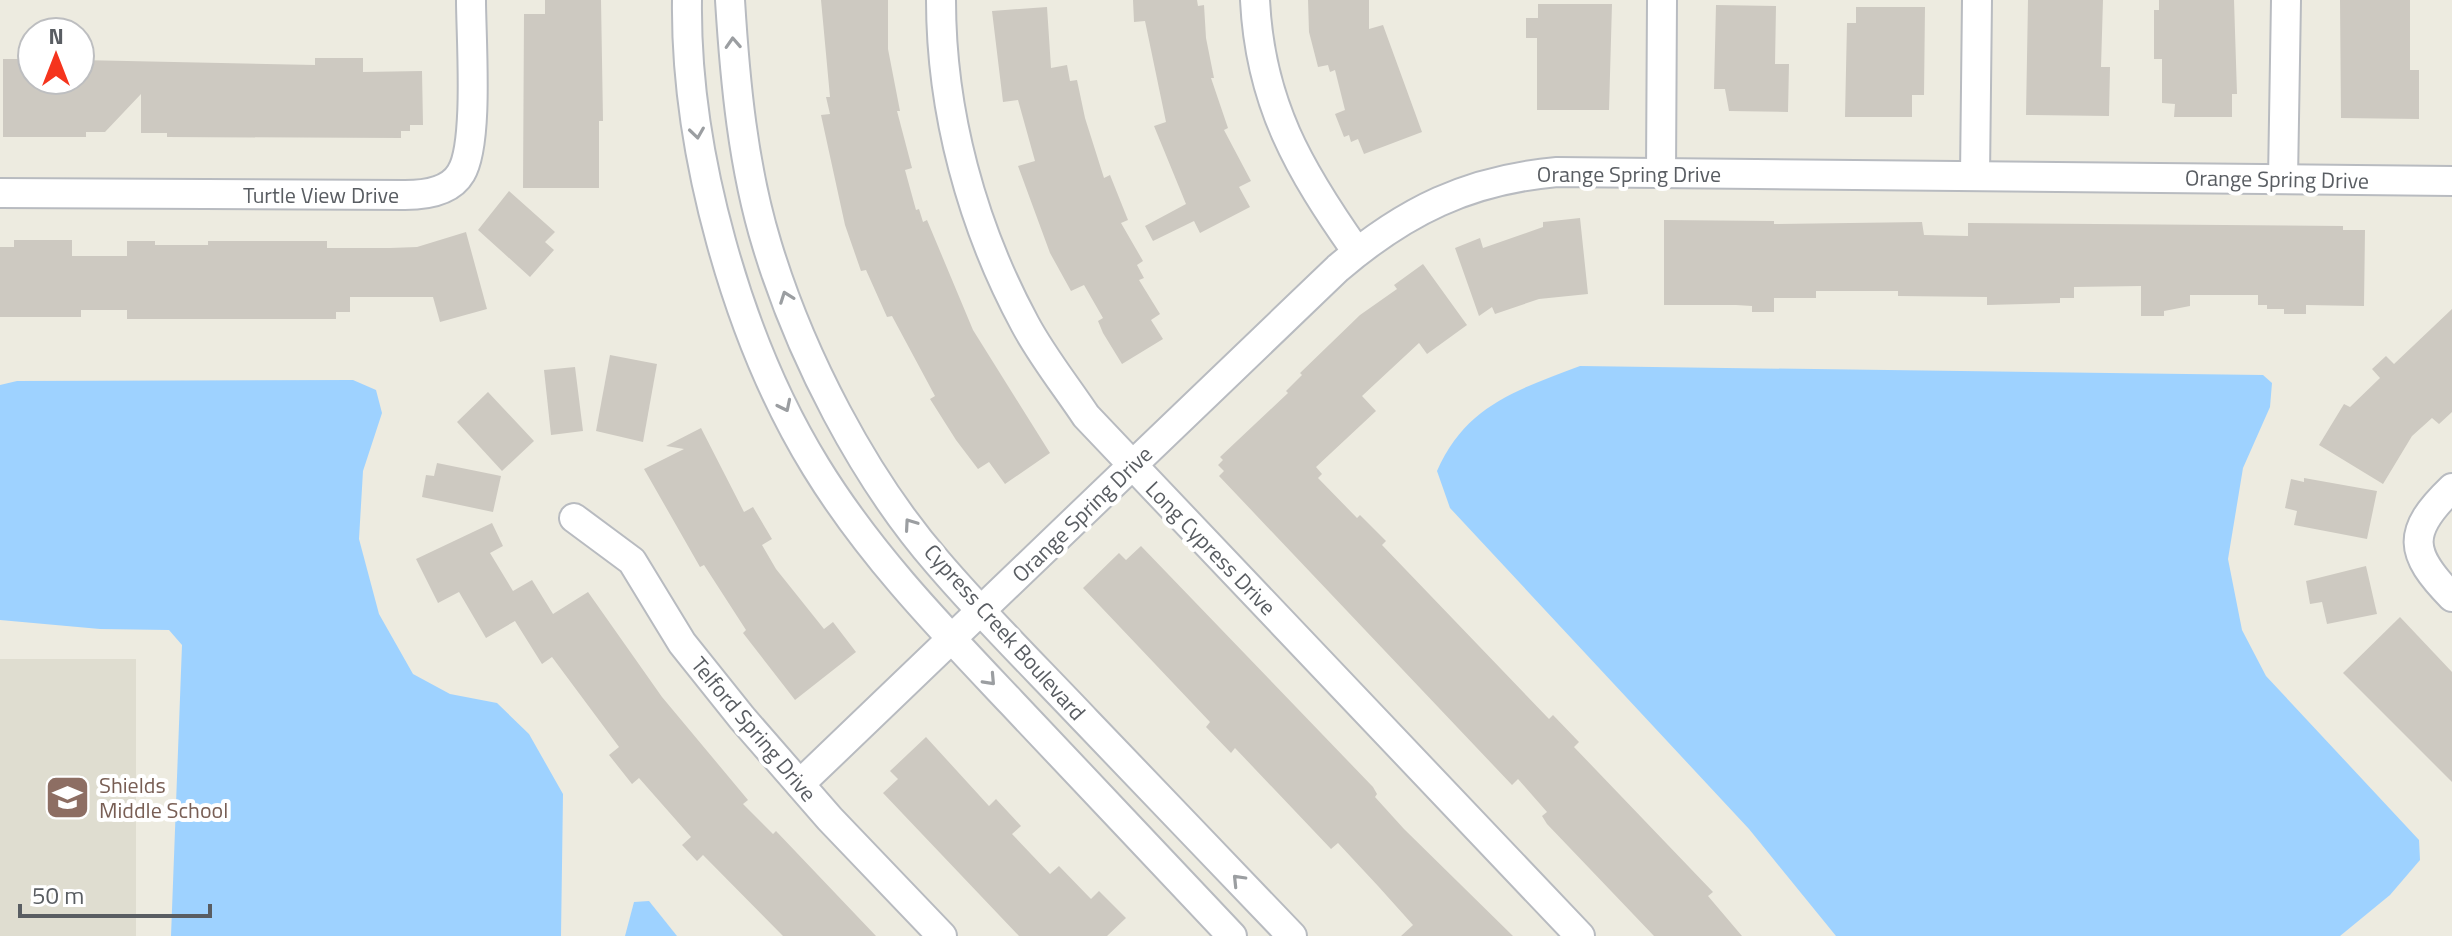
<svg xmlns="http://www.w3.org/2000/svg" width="2452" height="936" viewBox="0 0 2452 936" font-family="'Titillium Web',sans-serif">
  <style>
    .education { fill: #dfddd0 }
    .water { fill: #9ed2ff }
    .building { fill: #cdc9c1 }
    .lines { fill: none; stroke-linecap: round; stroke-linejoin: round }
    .minor-casing { stroke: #b8bbc0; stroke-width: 32 }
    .minor { stroke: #fff; stroke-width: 28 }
    .oneway { stroke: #9b9ea1 }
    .labels { text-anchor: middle; stroke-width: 8; stroke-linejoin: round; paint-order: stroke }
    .street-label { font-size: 22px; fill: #595d62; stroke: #fff }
    .education-label { font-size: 22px; fill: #785e54; stroke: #fff; text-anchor: start }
  </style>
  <rect width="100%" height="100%" fill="#edebe0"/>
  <rect class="education" x="0" y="659" width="136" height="277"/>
  <g class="water">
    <path d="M 1580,366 L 2263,375 L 2272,383 L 2270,407 L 2243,468 L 2228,559 L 2242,630 L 2266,676 L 2419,840 L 2420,860 L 2390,895 L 2340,936 L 1836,936 L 1749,829 L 1450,508 L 1437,471 C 1466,405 1517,390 1580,366 Z"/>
    <polygon points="353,380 376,390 382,413 363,471 359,539 379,614 413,674 450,694 497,703 529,734 563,794 561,936 171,936 182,645 169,630 100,629 0,620 0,385 17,381"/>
    <polygon points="649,901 677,936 625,936 634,902"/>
  </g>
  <g class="building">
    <polygon points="545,0 601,0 603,121 599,121 599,188 523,188 524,14 545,14"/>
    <polygon points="821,0 888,0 888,49 900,111 897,111 912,168 905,170 916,210 919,209 923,222 927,220 973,330 1050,453 1005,484 989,462 978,469 956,440 930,399 935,396 892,316 887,317 866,270 861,271 845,225 821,115 830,114 826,97 830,97"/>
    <polygon points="1133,0 1197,0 1198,6 1204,5 1206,38 1214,78 1211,78 1228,128 1224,130 1251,181 1239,187 1250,207 1200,233 1194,221 1153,241 1145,226 1186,204 1154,126 1166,122 1145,21 1134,22"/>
    <polygon points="1308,0 1369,0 1369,29 1383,25 1422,132 1364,154 1358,139 1351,142 1349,135 1344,137 1335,114 1345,110 1335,70 1330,72 1328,65 1318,67 1309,32"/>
    <polygon points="2028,0 2103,0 2101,67 2110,67 2109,116 2026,115"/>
    <polygon points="2159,0 2234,0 2237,94 2232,94 2232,117 2174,117 2175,104 2162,103 2162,59 2154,59 2154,10 2159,10"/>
    <polygon points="2340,0 2410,0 2410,70 2419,70 2419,119 2341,118"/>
    <polygon points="1538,4 1612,4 1609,110 1537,110 1537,38 1526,38 1526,18 1538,18"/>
    <polygon points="1716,5 1776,6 1775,64 1789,64 1788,112 1729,111 1725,89 1714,89"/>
    <polygon points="1047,7 1051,68 1067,65 1070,81 1077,80 1085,118 1104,178 1110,175 1128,220 1121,223 1143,261 1137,265 1144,278 1139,280 1160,314 1151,320 1163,339 1122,364 1103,333 1098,321 1103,318 1084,285 1071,291 1050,253 1018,166 1035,161 1018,100 1003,102 992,11"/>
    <polygon points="1856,7 1925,7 1924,95 1912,95 1912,117 1845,117 1847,23 1856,23"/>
    <polygon points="315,58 363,58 363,72 422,71 423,125 410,125 410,131 401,131 401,138 167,137 167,133 141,133 141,94 105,132 86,132 86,137 3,137 3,59 32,59 32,80 80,80 80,60 315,65"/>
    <polygon points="509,191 555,232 545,242 554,250 530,277 478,230"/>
    <polygon points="1580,218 1588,294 1539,299 1495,314 1492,307 1479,316 1455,248 1480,238 1483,248 1543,227 1543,222"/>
    <polygon points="1664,220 1774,221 1774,224 1922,222 1924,235 1968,236 1968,223 2343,226 2343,230 2365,230 2364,306 2306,305 2306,314 2284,314 2284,309 2267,309 2267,305 2258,305 2258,295 2190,295 2190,306 2164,311 2164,316 2141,316 2141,286 2074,287 2074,298 2060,298 2060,303 1987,305 1987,297 1898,296 1898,291 1816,291 1816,298 1774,298 1774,312 1752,312 1752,306 1736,305 1664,305"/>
    <polygon points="466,232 487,309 440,322 433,297 350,297 350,312 336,312 336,319 127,319 127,310 81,310 81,317 0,317 0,247 14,247 14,240 72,240 72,256 127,256 127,241 155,241 155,245 208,245 208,241 327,241 327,248 390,248 417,247"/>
    <polygon points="1423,264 1467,325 1427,354 1419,343 1362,396 1376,411 1316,467 1322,474 1318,478 1357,518 1360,515 1386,541 1382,545 1549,719 1553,715 1579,742 1574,747 1713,892 1708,896 1742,936 1654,936 1547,824 1542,816 1547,812 1518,779 1512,785 1219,476 1224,471 1218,465 1223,460 1220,457 1288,393 1286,391 1302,375 1300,373 1360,315 1397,289 1394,285"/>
    <polygon points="2452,309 2452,412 2439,424 2432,418 2412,436 2383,484 2319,445 2344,404 2350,407 2380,378 2372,369 2386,356 2394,364"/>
    <polygon points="610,355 657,364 643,442 596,431"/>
    <polygon points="575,367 583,431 551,435 544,370"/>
    <polygon points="488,392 534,441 502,471 457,422"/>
    <polygon points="701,428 744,512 753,507 772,539 762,545 776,569 824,629 833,622 856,652 795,700 743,633 746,630 704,565 700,567 644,469 684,449 666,446"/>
    <polygon points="437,463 501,476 493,512 422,497 426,475 434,476"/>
    <polygon points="2304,478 2377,491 2367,539 2294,525 2297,511 2285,508 2291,479 2304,482"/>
    <polygon points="492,523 503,546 490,553 513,591 532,580 553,614 588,592 662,697 748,800 743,804 773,834 776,831 876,936 783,936 703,855 697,861 682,845 691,837 639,778 632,784 609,755 619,747 552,657 542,664 515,621 486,638 459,592 438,603 416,559"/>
    <polygon points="1141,546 1373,787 1377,794 1375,797 1404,829 1513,936 1401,936 1413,925 1378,886 1338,843 1331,849 1235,748 1231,753 1206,727 1210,722 1083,588 1119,553 1126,560"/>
    <polygon points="2366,566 2377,614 2327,624 2322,602 2310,604 2306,581"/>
    <polygon points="2400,617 2452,672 2452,782 2343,673"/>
    <polygon points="926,737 989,806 996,799 1021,826 1012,834 1050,874 1059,866 1091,899 1099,891 1126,918 1107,936 1019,936 883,793 898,779 890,771"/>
  </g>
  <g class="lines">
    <defs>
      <g id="minor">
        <path d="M 687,0 C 685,150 737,339 816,467 C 870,555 941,628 1012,703 C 1085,781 1159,858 1232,936"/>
        <path d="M 730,0 C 735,81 743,167 767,245 C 800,354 863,477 938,563 C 985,618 1037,669 1087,722 C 1155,793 1224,865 1292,936"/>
        <path d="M 941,0 C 941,112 972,226 1025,324 C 1042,356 1066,386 1086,416 L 1580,936"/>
        <path d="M 1255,0 C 1260,103 1299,170 1357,252"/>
        <polyline points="1661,173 1662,0"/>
        <polyline points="1975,176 1977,0"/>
        <polyline points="2283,179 2286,0"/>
        <path d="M 0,193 L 405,195 C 425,195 450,192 461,173 C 479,144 471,38 471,0"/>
        <path d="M 2452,488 C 2406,532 2409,553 2452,597"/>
        <polyline points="574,518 632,561 682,643 742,718 830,819 942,936"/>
        <path d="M 800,784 L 1338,268 C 1405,211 1468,180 1557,172 L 2452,181"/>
      </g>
    </defs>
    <use href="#minor" class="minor-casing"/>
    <use href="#minor" class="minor"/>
  </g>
  <defs><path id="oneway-chevron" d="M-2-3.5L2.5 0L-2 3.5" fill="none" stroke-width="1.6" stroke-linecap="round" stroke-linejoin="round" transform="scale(2)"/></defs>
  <g class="oneway">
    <use href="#oneway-chevron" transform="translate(733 43) rotate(-93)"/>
    <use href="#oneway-chevron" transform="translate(697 133) rotate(82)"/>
    <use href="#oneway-chevron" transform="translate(786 297) rotate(-110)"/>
    <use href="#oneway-chevron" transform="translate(785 406) rotate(64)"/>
    <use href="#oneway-chevron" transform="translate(910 524) rotate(-125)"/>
    <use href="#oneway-chevron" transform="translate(990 680) rotate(47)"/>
    <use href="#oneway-chevron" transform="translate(1238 880) rotate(-134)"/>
  </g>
  <defs>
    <symbol id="school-square" viewBox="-11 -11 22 22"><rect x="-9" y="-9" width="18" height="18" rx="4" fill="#8d6e63" stroke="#fff"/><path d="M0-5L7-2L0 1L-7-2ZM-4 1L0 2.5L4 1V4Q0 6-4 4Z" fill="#fff"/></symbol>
  </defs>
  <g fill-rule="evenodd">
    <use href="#school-square" x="42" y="772" width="51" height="51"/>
  </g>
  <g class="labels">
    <g class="street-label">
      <text x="1629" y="182">Orange Spring Drive</text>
      <text transform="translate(2277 179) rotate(1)" y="8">Orange Spring Drive</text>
      <text x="321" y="203">Turtle View Drive</text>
      <text transform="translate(1082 514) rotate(-44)" y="8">Orange Spring Drive</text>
      <text transform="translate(1211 548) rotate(46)" y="8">Long Cypress Drive</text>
      <text transform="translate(1005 632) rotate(48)" y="8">Cypress Creek Boulevard</text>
      <text transform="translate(754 729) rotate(50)" y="8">Telford Spring Drive</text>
    </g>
    <g class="education-label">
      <text x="99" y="793">Shields<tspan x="99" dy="25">Middle School</tspan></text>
    </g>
  </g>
  <g transform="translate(56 56)"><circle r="38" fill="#ffffff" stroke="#bdbec0" stroke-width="2"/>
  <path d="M0-6L14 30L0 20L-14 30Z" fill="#f5341d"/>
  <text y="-12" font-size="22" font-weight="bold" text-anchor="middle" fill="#595d62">N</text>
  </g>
  <path d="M20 904v12h190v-12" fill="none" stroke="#595d62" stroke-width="4"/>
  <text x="32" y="904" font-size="24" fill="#595d62" stroke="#ffffff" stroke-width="6" paint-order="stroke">50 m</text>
</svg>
